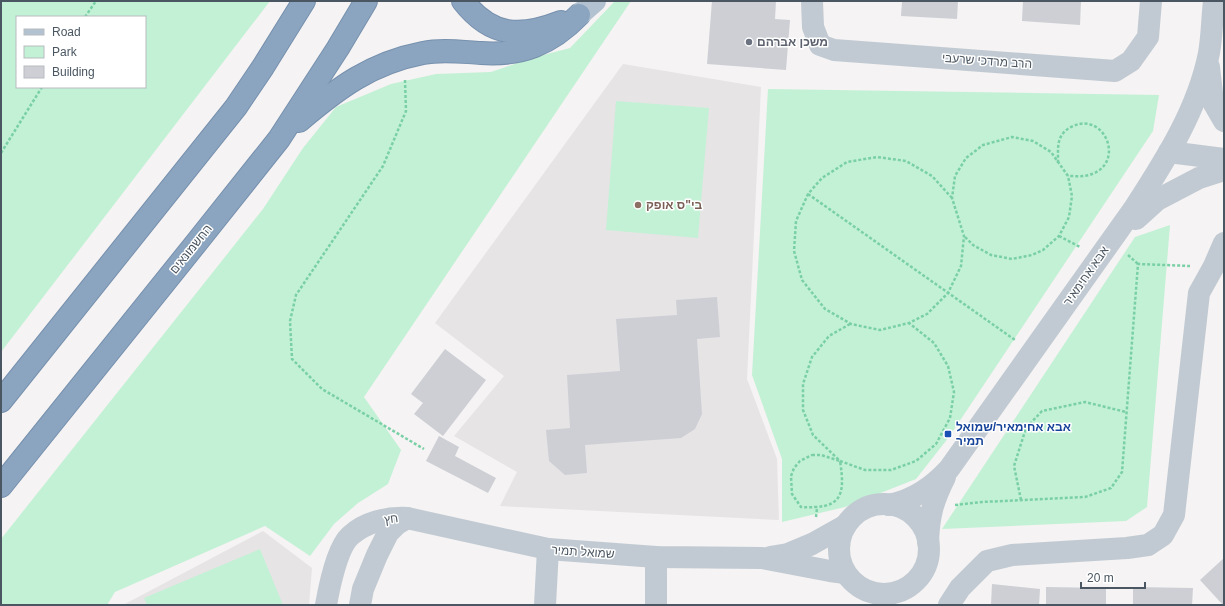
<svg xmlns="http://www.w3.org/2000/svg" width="1225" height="606" viewBox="0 0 1225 606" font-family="Arial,'Noto Sans Hebrew',sans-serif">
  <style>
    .education { fill: #e6e4e5 }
    .green { fill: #c3f1d5; fill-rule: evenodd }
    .building { fill: #cdcfd5 }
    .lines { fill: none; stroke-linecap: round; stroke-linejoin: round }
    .highway-casing { stroke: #7690ad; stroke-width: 24 }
    .path { stroke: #7ad0a6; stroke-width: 2.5; stroke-dasharray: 3 2; stroke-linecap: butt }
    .minor { stroke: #c1cad2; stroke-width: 22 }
    .major { stroke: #b3c2d1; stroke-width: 22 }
    .highway { stroke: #8ba5c1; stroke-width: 22 }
    .worship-dot { fill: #6b7280; stroke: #fff; stroke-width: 1.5 }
    .education-dot { fill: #8d6e63; stroke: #fff; stroke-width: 1.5 }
    .transit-dot { fill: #1a4fb4; stroke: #fff; stroke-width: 1.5 }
    .labels { text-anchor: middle; stroke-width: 3; stroke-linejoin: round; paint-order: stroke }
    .worship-label { font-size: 12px; font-weight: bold; fill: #5b616d; stroke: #fff; text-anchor: start }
    .street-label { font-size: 12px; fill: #4a5661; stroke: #fff }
    .education-label { font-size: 12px; font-weight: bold; fill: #785e54; stroke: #fff; text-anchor: start }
    .transit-label { font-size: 12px; font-weight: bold; fill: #164399; stroke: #fff; text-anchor: start }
  </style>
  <rect width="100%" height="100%" fill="#f5f3f3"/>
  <g class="education">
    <polygon points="623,64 761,87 747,379 777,459 779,520 500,506 517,472 454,436 504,376 435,323"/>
    <polygon points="263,531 312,568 309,605 123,605"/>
  </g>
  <g class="green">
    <path d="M 1,1 L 270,1 L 1,352 ZM 17,17 L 145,17 L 145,87 L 17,87 Z"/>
    <polygon points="615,1 631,1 364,397 401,450 388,484 358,503 334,524 310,556 265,526 115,592 107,605 1,605 1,539 263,209 303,148 336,107 391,84 436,74 491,72 532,58 570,48"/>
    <polygon points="768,89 1159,95 1153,131 949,437 916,479 845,507 782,522 782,459 752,375"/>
    <polygon points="616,101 709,108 698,238 606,230"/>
    <polygon points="1170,225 1147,507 1126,521 942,529 1135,237"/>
    <polygon points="260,549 283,605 147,605 144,598"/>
  </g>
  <g class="building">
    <polygon points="712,1 776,1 775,19 790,20 786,70 707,64"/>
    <polygon points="902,1 958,1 957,19 901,16"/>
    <polygon points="1023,1 1081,1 1080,25 1022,21"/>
    <polygon points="717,297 720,337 697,339 702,414 695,429 681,438 585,445 587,473 565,475 549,461 546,430 570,428 567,375 620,371 616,319 677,315 676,300"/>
    <polygon points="445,349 486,380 443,436 414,414 423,403 411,394"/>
    <polygon points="439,436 459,447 455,456 496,478 488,493 426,461"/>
    <polygon points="1224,558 1224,605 1223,605 1200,580"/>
    <polygon points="992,584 1040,589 1039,605 991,605"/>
    <polygon points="1046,587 1106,588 1106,605 1046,605"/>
    <polygon points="1133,587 1193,588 1192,605 1133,605"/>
  </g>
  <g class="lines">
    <defs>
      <g id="highway">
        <path d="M 463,1 C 491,37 520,38 561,22"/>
        <path d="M 299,121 C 338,88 371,63 423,53 C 442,49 462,52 481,53 C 521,56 551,44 579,15"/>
        <polyline points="1,401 236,107 263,67 304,1"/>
        <polyline points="1,486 197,242 279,139 338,48 366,1"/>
      </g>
    </defs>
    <use href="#highway" class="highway-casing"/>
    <g class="path">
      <polyline points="85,17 96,1"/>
      <polyline points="405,80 406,111 383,166 296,295 290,321 292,359 322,389 424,449"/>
      <polyline points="1,153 42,87"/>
      <path d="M 1058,163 C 1058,146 1056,134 1073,126 C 1105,112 1125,162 1092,174 C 1085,177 1076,176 1068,176"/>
      <polyline points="808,194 1015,340"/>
      <polyline points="952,198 932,176 906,161 877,157 847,162 822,178 808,194 796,221 794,251 802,280 825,309 851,324 880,330 909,323 927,314 948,293 961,266 964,236 952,198 955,176 966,158 983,145 1012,137 1033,141 1051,152 1068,176 1072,196 1069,217 1059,236 1043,250 1032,255 1012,259 991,255 973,245 964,236"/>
      <polyline points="1059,236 1080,247"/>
      <polyline points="1128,255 1138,264"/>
      <polyline points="850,324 829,336 812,357 803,384 803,410 813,435 840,461 865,470 891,470 916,461 936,444 950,418 954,392 948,366 934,343 909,323"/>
      <path d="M 812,455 L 821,455 L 840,461 C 846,498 840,509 801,507 L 792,494 L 791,476 L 794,468 L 800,461 Z"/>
      <polyline points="1021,500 1014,466 1026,428 1042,411 1085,402 1126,412"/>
      <polyline points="955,505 982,502 1085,497 1111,488 1122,472 1138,264 1190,266"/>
      <polyline points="816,517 817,508"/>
    </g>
    <g class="minor">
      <polyline points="812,1 813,27 820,45 834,50 1115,71 1131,61 1148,37 1151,1"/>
      <polyline points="1209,67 1213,102 1224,121"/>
      <polyline points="1169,152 1224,159"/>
      <polyline points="1136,219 1157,200 1199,178 1224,170"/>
      <circle cx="884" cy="549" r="45"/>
      <path d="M 889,505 C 914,500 932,487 949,469 L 1135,207 C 1166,159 1198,109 1209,53 C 1212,36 1212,18 1214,1"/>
      <path d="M 928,542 C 929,515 933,501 945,477"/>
      <polyline points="656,557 656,605"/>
      <polyline points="770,557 788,554 812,544 846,525"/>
      <path d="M 326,605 C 329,588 337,548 350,536 C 365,522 387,517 407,518 L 548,549 L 656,557 L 762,558 L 830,571 L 845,573"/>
      <polyline points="360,605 363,589 377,555 388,533 397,524 407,518"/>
      <polyline points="545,605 548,549"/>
      <polyline points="949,605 960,588 987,561 1012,555 1127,548 1148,545 1163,535 1174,515 1199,293 1214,266 1224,243"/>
    </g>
    <polyline class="major" points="579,15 595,1"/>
    <use href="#highway" class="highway"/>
  </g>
  <circle class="worship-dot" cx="749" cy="42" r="4"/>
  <circle class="education-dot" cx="638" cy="205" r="4"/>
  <rect class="transit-dot" x="944" y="430" width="8" height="8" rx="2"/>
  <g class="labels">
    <g class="worship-label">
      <text x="757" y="46">משכן אברהם</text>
    </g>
    <g class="street-label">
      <text transform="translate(987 61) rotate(4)" y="4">הרב מרדכי שרעבי</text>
      <text transform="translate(191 249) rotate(-51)" y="4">החשמונאים</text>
      <text transform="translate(1086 276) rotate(-55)" y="4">אבא אחימאיר</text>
      <text transform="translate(391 519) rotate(-8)" y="4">חץ</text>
      <text transform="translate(583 552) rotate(4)" y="4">שמואל תמיר</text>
    </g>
    <g class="education-label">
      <text x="646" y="209">בי"ס אופק</text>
    </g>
    <g class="transit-label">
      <text x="956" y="431">אבא אחימאיר/שמואל<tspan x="956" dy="14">תמיר</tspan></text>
    </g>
  </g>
  <rect width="1225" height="606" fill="none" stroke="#4a5661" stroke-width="4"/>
  <rect x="16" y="16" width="130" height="72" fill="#ffffff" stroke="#b7bbc0"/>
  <rect x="24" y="29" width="20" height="6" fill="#b3c2d1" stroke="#b7bbc0"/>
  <text x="52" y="36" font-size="12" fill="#4a5661">Road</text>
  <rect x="24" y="46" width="20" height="12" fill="#c3f1d5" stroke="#b7bbc0"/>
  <text x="52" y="56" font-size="12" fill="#4a5661">Park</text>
  <rect x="24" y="66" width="20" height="12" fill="#cdcfd5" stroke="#b7bbc0"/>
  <text x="52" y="76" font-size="12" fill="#4a5661">Building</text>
  <path d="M1081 582v6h64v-6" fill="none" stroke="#4a5661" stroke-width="2"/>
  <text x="1087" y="582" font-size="12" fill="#4a5661" stroke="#ffffff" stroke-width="3" paint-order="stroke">20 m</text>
</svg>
